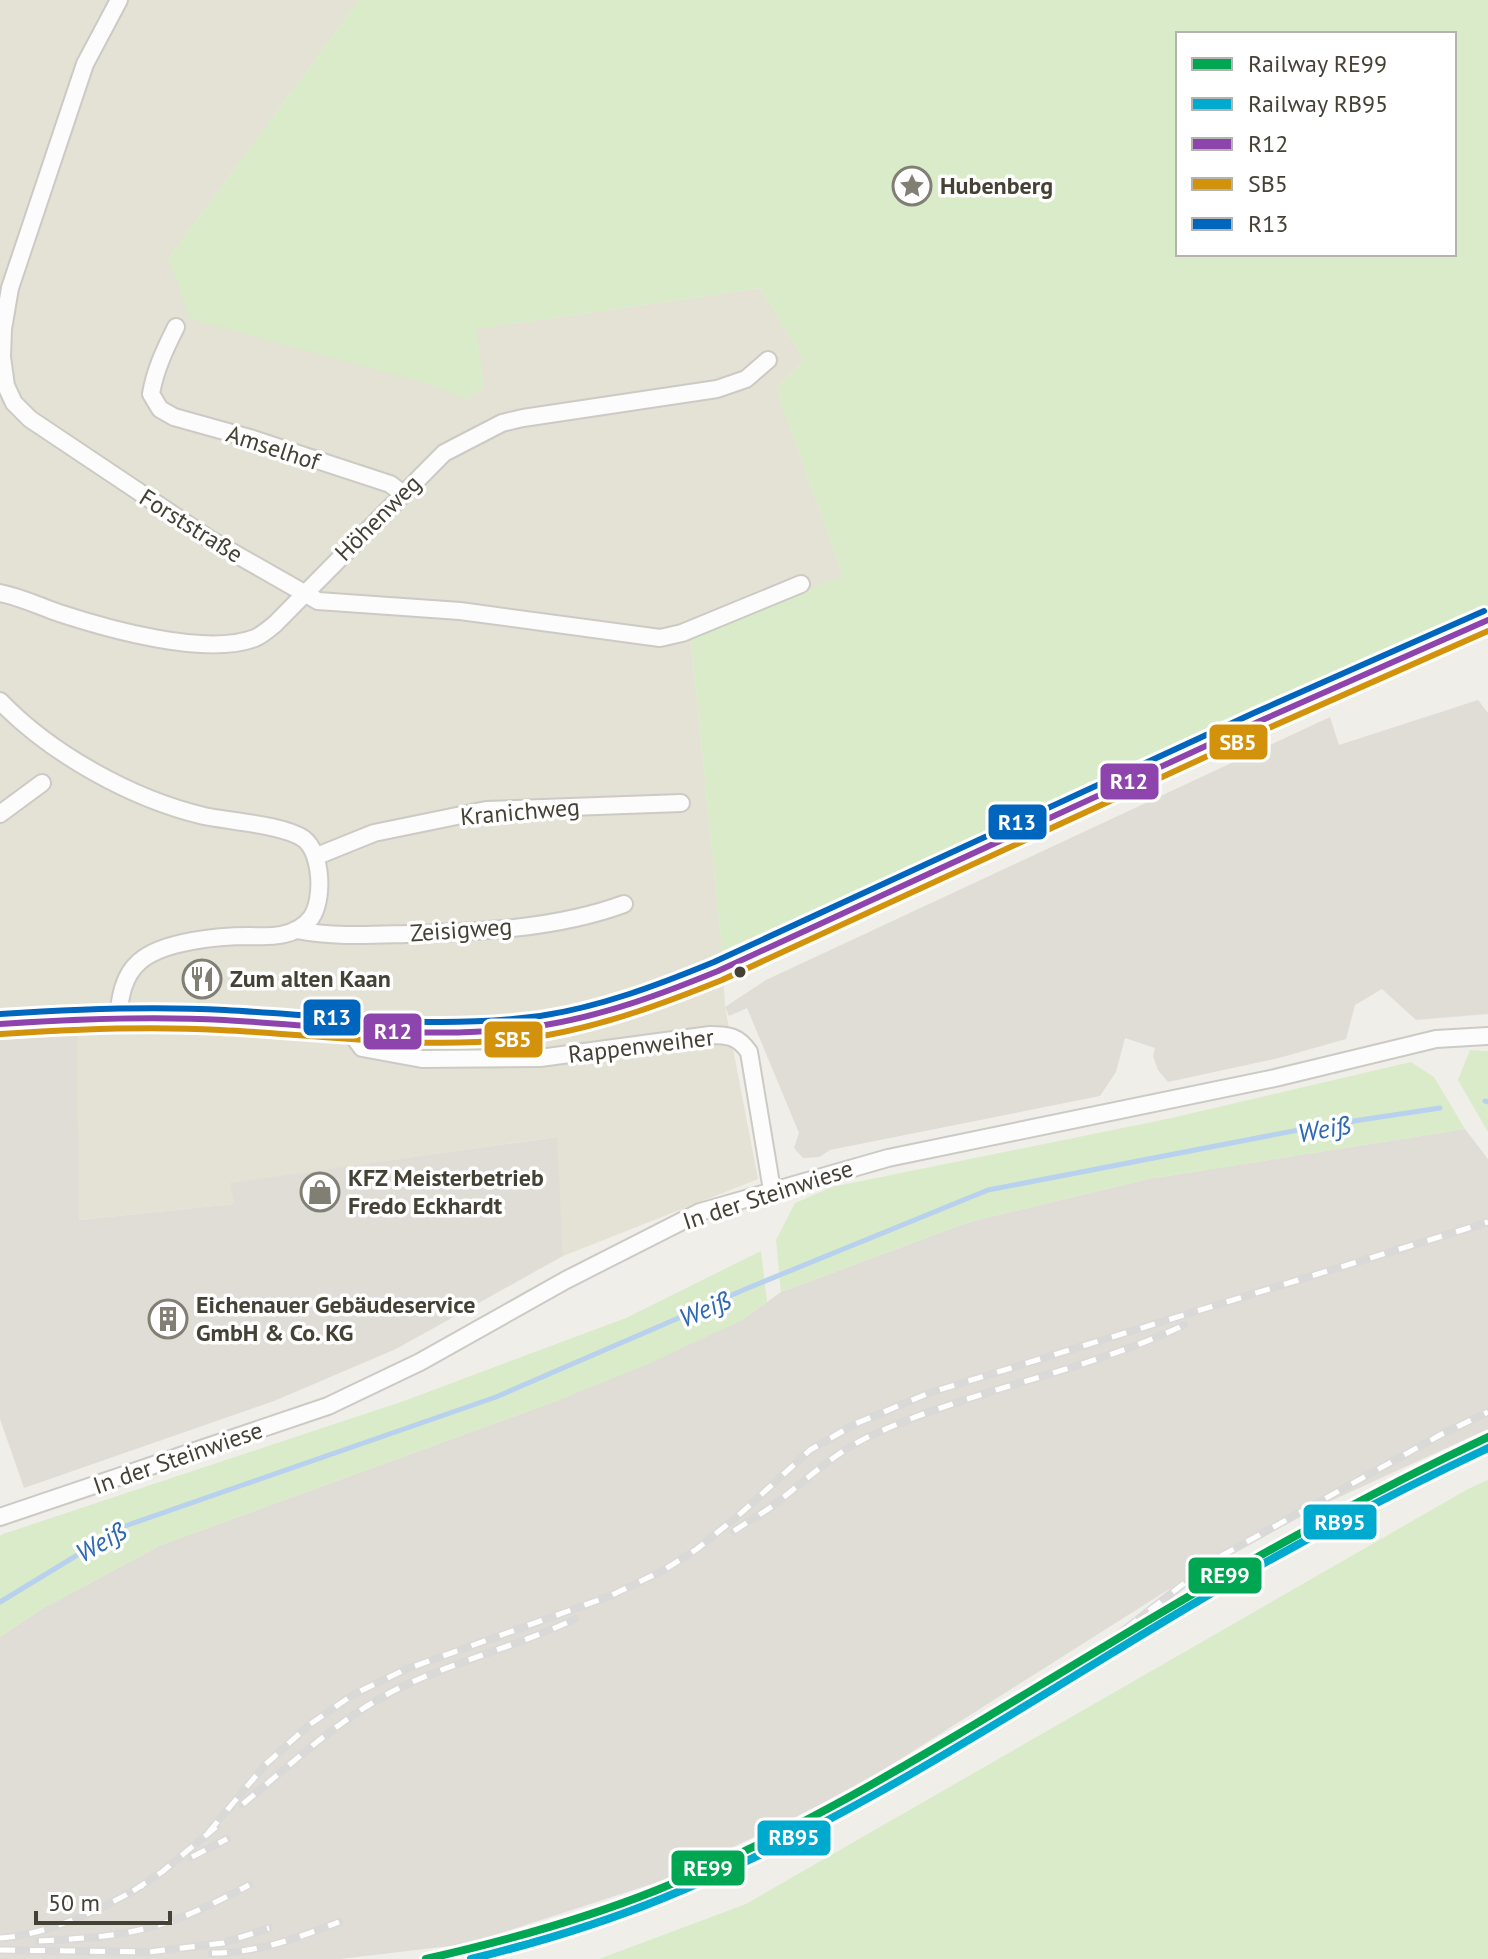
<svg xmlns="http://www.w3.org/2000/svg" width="1488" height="1959" viewBox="0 0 1488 1959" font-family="'PT Sans',sans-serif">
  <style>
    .residential { fill: #e4e1d5 }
    .industrial { fill: #e0ddd6 }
    .green { fill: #d9ebc8; fill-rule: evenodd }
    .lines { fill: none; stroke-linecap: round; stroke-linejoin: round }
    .stream { stroke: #b8d1ee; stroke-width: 5 }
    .street-casing { stroke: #cccac4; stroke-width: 20 }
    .secondary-casing { stroke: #cfccbf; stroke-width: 26 }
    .street { stroke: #fdfcfc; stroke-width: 16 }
    .secondary { stroke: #f6f5ee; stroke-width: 22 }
    .rail-casing { stroke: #d9d9d8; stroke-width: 8 }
    .rail { stroke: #fff; stroke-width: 5; stroke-dasharray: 15; stroke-linecap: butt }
    .bus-1-casing { stroke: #fff; stroke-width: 12 }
    .bus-2-casing { stroke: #fff; stroke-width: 12 }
    .bus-3-casing { stroke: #fff; stroke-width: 12 }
    .bus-1 { stroke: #8e44ad; stroke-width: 6 }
    .bus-2 { stroke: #d3920b; stroke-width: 6 }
    .bus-3 { stroke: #0065bd; stroke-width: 6 }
    .rail-1-casing { stroke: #fff; stroke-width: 14 }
    .rail-2-casing { stroke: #fff; stroke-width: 14 }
    .rail-1 { stroke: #00a651; stroke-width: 8 }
    .rail-2 { stroke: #00a9ce; stroke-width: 8 }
    .bus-dot { fill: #454135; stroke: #fff; stroke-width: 3 }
    .labels { text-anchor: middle; stroke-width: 7; stroke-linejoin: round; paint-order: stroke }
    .poi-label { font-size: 24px; font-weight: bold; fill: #454135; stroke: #fff; text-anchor: start }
    .street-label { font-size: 24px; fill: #454135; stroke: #fff }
    .water-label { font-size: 26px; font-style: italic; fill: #2d68b1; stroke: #fff }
    .line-badge { stroke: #fff; stroke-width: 3 }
    .badge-label { font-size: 22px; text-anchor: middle; font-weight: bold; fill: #fff }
  </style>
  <rect width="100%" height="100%" fill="#f0eee8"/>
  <polygon class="residential" points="0,0 359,0 168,259 466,399 484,388 476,329 760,288 804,360 776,388 843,576 691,641 722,951 725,1007 758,1179 563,1256 556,1137 231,1183 234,1204 78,1220 77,1032 0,1037"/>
  <g class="industrial">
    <polygon points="1478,700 1488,713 1488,1014 1416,1020 1382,989 1355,1005 1346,1039 1279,1058 1168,1082 1158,1070 1153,1056 1155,1048 1125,1038 1116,1072 1100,1096 830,1150 819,1157 803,1158 794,1148 799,1133 747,1008 729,1016 725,1007 766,980 1330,717 1339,745"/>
    <polygon points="77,1032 79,1220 234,1204 230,1183 557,1137 563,1256 396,1349 274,1401 24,1488 0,1419 0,1037"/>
    <polygon points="1465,1129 1488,1159 1488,1429 1250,1538 850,1791 664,1880 467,1944 340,1959 0,1959 0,1637 45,1607 161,1545 559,1400 742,1320 781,1292 969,1222 1148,1179"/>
  </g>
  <g class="green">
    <path d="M 359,0 L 1488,0 L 1488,607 L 722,951 L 691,640 L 843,576 L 776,388 L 804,360 L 760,288 L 477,329 L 484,388 L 466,399 L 433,385 L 191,319 L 168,259 ZM 1178,34 L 1454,34 L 1454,254 L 1178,254 Z"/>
    <polygon points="1470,1050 1488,1051 1488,1132 1458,1080"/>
    <polygon points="1411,1062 1434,1077 1465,1129 1148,1179 969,1222 781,1292 776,1240 795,1203 832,1187 1167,1119"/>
    <polygon points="761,1251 767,1302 742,1320 648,1364 559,1400 161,1545 45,1607 0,1637 0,1536 3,1534 404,1401 626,1318"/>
    <polygon points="1488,1480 1488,1959 599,1959 746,1904 1468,1489"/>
  </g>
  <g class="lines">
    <g class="stream">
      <polyline points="1485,1101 1488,1102"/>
      <polyline points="0,1602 125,1526 496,1397 748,1288 988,1190 1314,1127 1440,1108"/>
    </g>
    <defs>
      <g id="street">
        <polyline points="119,0 85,64 10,288 3,329 2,357 6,386 14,403 30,419 211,540 318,601 460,611 660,638 682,633 801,584"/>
        <path d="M 176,327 C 165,349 155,370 151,394 L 160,409 L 174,417 L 253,439 L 390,484 L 402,493"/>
        <path d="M 0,593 C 21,597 39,606 59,613 C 108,629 206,657 255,638 C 262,635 269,629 275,624 L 444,453 L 502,423 L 523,418 L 717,389 L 746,379 L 768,360"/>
        <path d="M 0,701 C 51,754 132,799 204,816 C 228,821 285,825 304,839 C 322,853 324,900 311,918 C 296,937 271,937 250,936 C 219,936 162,941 139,962 C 123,976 120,998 118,1017"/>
        <polyline points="0,814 42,783"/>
        <polyline points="317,856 374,833 486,810 681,803"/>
        <path d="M 296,930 C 333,937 369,935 406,934 C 478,932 556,929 624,904"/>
        <path d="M 348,1029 L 362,1048 L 422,1059 L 540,1058 L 710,1035 C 728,1035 738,1036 749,1052 L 772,1190"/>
        <polyline points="0,1517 328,1406 420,1362 566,1280 700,1212 888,1158 1275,1078 1436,1039 1488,1036"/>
      </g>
      <path id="secondary" d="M 0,1024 C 74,1018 147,1017 221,1020 C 328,1026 438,1042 545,1025 C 664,1006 774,943 883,894 C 1085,803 1284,708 1488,620"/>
    </defs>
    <use href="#street" class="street-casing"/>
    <use href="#secondary" class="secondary-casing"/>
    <use href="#street" class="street"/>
    <use href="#secondary" class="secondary"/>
    <defs>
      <g id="rail">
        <path d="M 734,1531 C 749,1521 765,1512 779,1501 C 808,1478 835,1453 868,1437 C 970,1389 1083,1373 1184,1325"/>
        <polyline points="1051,1680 1100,1649 1214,1560 1442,1434 1488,1412"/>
        <path d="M 243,1804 C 296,1760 347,1711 410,1683 C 464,1659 522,1644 575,1619"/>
        <polyline points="208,1833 265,1765 309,1725 354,1694 404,1670 610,1596 664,1570 697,1549 739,1515 810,1450 855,1424 929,1393 1488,1222"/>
        <polyline points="192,1857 227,1839"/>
        <polyline points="133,1891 162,1872 216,1827"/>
        <path d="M 0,1938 C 47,1935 103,1909 143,1885"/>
        <path d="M 39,1941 C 76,1939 115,1937 151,1927 C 186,1918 217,1902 249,1885"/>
        <polyline points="0,1950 149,1952 223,1943 269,1928"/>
        <path d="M 212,1953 C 257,1953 298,1938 339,1922"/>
      </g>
    </defs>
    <use href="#rail" class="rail-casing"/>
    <use href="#rail" class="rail"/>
    <defs>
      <path id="bus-1" d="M 0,1024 C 74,1019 150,1016 224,1020 C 330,1026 439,1042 545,1025 C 605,1015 662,994 718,971 L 1260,721 L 1488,620"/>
      <path id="bus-2" d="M 1,1034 C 74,1029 147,1026 220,1030 C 329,1035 439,1053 548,1035 C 608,1024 665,1003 722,980 L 1264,730 L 1488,631"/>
      <path id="bus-3" d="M 0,1014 C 75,1009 150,1006 225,1010 C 330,1016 435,1030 540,1016 C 600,1007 658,985 714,962 L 1256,712 L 1484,611"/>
    </defs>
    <use href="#bus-1" class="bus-1-casing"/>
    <use href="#bus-2" class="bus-2-casing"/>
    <use href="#bus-3" class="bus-3-casing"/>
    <use href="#bus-1" class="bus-1"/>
    <use href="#bus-2" class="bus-2"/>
    <use href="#bus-3" class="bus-3"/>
    <defs>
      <path id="rail-1" d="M 426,1959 C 505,1941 582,1920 657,1890 C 815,1826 961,1732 1107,1645 C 1231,1570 1357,1499 1488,1437"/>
      <path id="rail-2" d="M 471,1959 C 536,1943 600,1924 661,1899 C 853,1821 1027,1702 1205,1597 C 1297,1543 1391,1494 1488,1448"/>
    </defs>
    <use href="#rail-1" class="rail-1-casing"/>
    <use href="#rail-2" class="rail-2-casing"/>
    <use href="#rail-1" class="rail-1"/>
    <use href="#rail-2" class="rail-2"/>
  </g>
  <defs>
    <symbol id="sight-ring" viewBox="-11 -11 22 22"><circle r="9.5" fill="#fff" stroke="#817e74" stroke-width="1.5"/><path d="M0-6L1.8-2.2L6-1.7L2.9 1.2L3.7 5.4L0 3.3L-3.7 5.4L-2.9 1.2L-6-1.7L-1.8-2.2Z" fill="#817e74"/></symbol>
    <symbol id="restaurant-ring" viewBox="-11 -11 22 22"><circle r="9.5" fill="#fff" stroke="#817e74" stroke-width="1.5"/><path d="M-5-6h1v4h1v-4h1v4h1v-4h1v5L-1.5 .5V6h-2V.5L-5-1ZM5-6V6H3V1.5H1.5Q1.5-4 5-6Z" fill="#817e74"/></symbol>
    <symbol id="shop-ring" viewBox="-11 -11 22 22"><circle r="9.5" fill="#fff" stroke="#817e74" stroke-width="1.5"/><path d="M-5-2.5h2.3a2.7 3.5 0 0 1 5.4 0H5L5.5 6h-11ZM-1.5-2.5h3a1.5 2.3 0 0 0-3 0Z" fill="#817e74"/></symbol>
    <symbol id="building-ring" viewBox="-11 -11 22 22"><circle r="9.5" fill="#fff" stroke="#817e74" stroke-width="1.5"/><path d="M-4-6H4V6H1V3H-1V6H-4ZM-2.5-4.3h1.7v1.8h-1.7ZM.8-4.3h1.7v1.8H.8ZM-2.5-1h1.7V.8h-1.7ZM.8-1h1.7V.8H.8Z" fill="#817e74"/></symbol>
  </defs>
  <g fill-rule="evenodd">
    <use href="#sight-ring" x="890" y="164" width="44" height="44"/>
    <use href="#restaurant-ring" x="180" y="957" width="44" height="44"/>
    <use href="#shop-ring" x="298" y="1170" width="44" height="44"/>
    <use href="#building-ring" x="146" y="1297" width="44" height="44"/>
  </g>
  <circle class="bus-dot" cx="740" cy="972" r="7"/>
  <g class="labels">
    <g class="poi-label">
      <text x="940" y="194">Hubenberg</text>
      <text x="230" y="987">Zum alten Kaan</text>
      <text x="348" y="1186">KFZ Meisterbetrieb<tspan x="348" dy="28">Fredo Eckhardt</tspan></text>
      <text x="196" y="1313">Eichenauer Gebäudeservice<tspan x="196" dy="28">GmbH &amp; Co. KG</tspan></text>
    </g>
    <g class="street-label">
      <text transform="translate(273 448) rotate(18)" y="8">Amselhof</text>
      <text transform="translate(378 518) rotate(-45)" y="8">Höhenweg</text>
      <text transform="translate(191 526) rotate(32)" y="8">Forststraße</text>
      <text transform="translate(520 812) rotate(-5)" y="8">Kranichweg</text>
      <text transform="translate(461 930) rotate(-4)" y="8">Zeisigweg</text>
      <text transform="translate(641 1046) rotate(-7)" y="8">Rappenweiher</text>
      <text transform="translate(768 1195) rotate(-18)" y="8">In der Steinwiese</text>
      <text transform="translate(178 1458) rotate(-19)" y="8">In der Steinwiese</text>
    </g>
    <g class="water-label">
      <text transform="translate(1324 1129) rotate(-10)" y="9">Weiß</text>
      <text transform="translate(705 1309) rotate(-23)" y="9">Weiß</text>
      <text transform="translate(101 1542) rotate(-30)" y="9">Weiß</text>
    </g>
  </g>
  <g class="line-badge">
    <rect x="1208" y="723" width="61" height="38" rx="8" fill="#d3920b"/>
    <rect x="1099" y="762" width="61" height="39" rx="8" fill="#8e44ad"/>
    <rect x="987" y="803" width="61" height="38" rx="8" fill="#0065bd"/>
    <rect x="302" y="998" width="60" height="39" rx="8" fill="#0065bd"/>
    <rect x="362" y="1012" width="61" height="39" rx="8" fill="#8e44ad"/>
    <rect x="483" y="1020" width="61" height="39" rx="8" fill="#d3920b"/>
    <rect x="1302" y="1503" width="76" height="38" rx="8" fill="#00a9ce"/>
    <rect x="1187" y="1556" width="76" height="39" rx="8" fill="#00a651"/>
    <rect x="756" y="1819" width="76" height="38" rx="8" fill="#00a9ce"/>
    <rect x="670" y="1849" width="76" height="38" rx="8" fill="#00a651"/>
  </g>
  <g class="badge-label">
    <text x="1238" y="750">SB5</text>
    <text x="1129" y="789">R12</text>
    <text x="1017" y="830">R13</text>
    <text x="332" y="1025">R13</text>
    <text x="393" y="1039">R12</text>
    <text x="513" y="1047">SB5</text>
    <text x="1340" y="1530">RB95</text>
    <text x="1225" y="1583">RE99</text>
    <text x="794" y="1845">RB95</text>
    <text x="708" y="1876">RE99</text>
  </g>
  <rect x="1176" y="32" width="280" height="224" fill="#ffffff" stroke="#b5b3ae" stroke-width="2"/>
  <rect x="1192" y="58" width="40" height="12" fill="#00a651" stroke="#b5b3ae" stroke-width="2"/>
  <text x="1248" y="72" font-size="24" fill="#454135">Railway RE99</text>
  <rect x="1192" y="98" width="40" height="12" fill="#00a9ce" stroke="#b5b3ae" stroke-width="2"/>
  <text x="1248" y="112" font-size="24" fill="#454135">Railway RB95</text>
  <rect x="1192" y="138" width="40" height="12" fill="#8e44ad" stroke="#b5b3ae" stroke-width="2"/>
  <text x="1248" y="152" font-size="24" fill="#454135">R12</text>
  <rect x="1192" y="178" width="40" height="12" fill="#d3920b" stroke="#b5b3ae" stroke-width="2"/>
  <text x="1248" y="192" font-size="24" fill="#454135">SB5</text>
  <rect x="1192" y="218" width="40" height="12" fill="#0065bd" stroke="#b5b3ae" stroke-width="2"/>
  <text x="1248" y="232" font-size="24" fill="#454135">R13</text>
  <path d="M36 1911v12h134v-12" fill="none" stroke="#454135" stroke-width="4"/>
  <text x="48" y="1911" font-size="24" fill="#454135" stroke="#ffffff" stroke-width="6" paint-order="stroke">50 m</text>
</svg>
